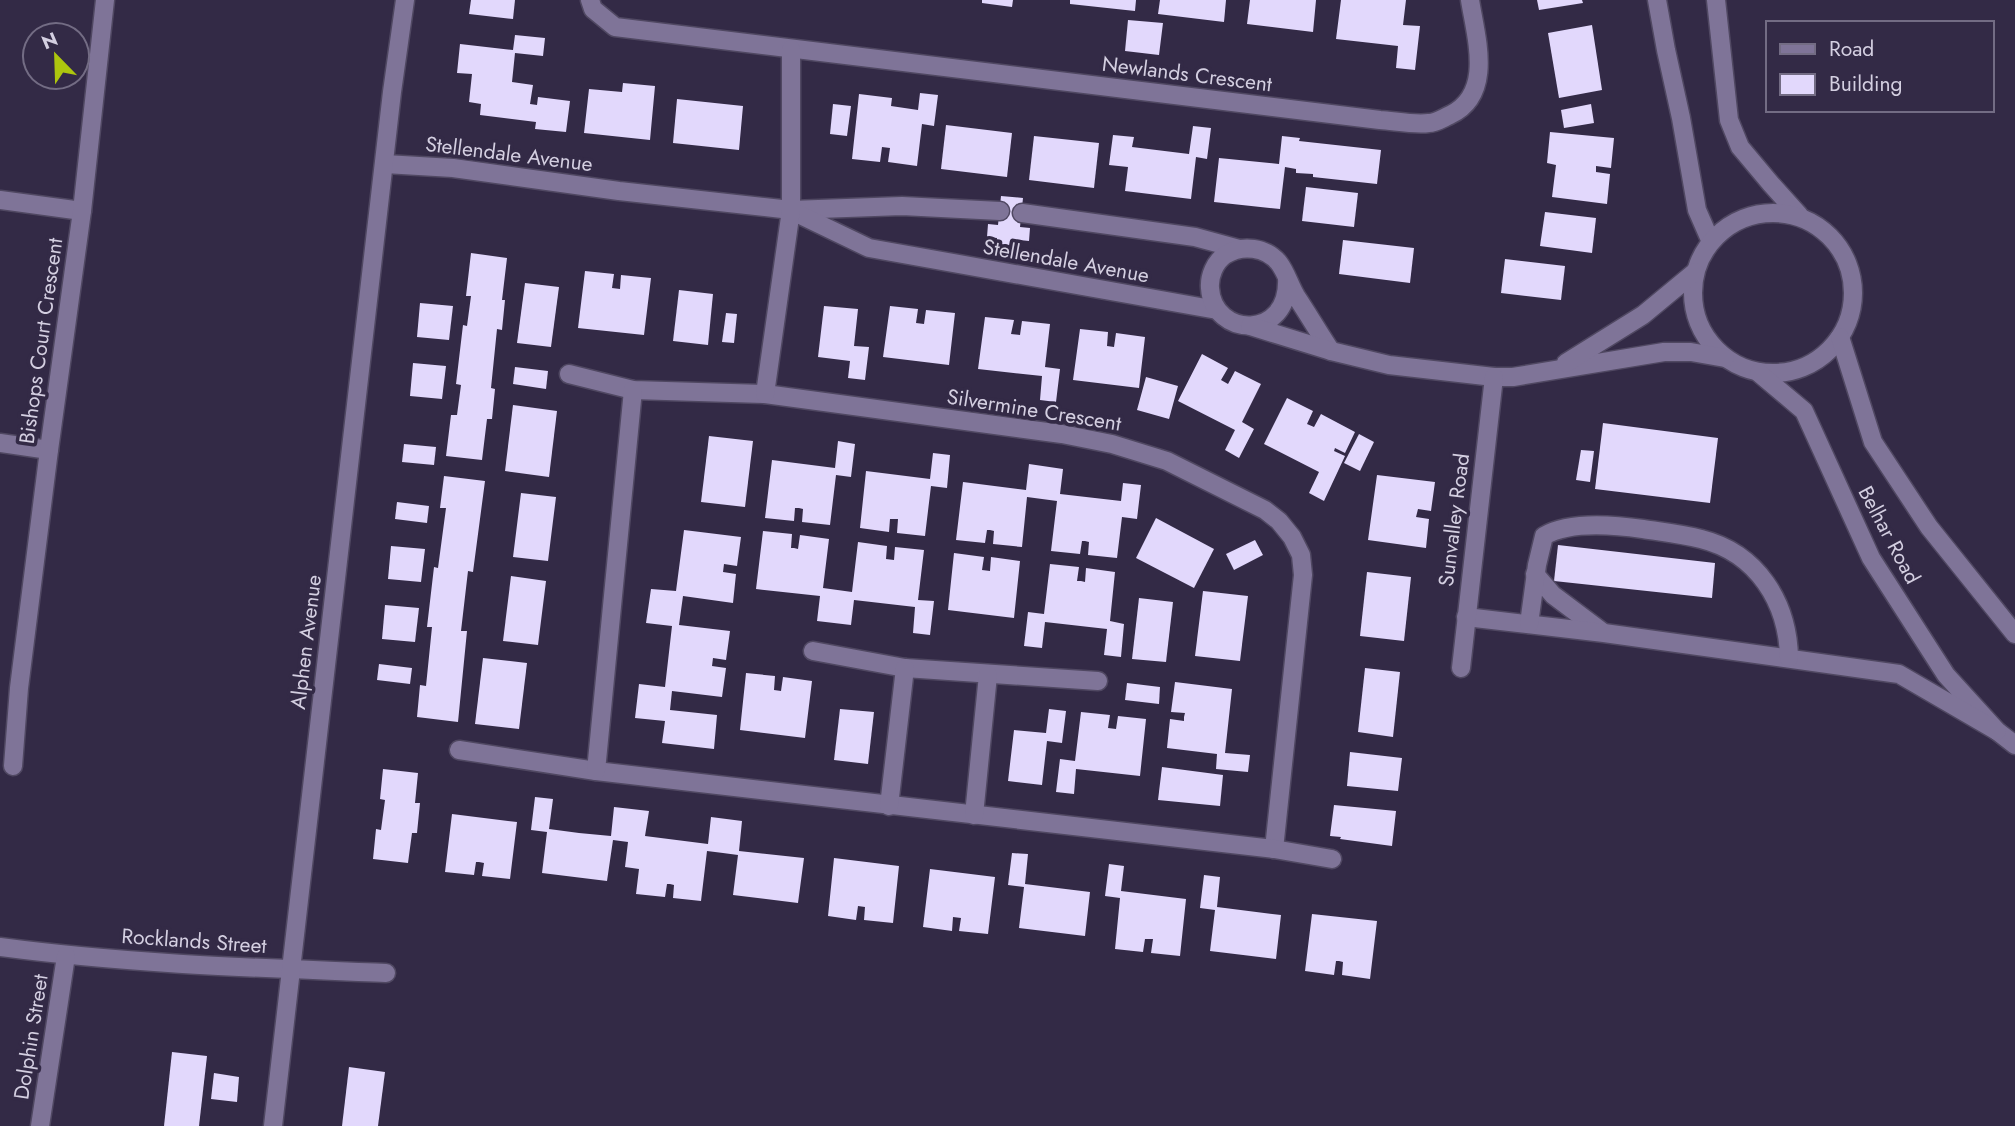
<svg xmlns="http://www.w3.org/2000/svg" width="2015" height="1126" viewBox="0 0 2015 1126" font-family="Jost,sans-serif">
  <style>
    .building { fill: #e2d8fc }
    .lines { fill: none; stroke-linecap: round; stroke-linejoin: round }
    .minor-casing { stroke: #504862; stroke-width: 21 }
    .minor { stroke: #7f7498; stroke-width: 18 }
    .labels { text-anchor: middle; stroke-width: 7; stroke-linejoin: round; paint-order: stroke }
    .street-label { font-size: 21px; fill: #d4cfe1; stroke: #332a46 }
  </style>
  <rect width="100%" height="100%" fill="#332a46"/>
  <g class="building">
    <polygon points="471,0 515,0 513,19 469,14"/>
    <polygon points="982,0 1013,0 1012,7 982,3"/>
    <polygon points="1070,0 1136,0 1135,11 1070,4"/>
    <polygon points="1160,0 1226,0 1224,22 1158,14"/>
    <polygon points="1250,0 1316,0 1313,32 1247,24"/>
    <polygon points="1341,0 1406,0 1403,25 1420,26 1415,70 1396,68 1398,46 1336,39"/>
    <polygon points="1537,0 1582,0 1583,3 1539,10"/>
    <polygon points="1128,20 1163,23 1159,55 1125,51"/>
    <polygon points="1592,25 1602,90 1559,98 1548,33"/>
    <polygon points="515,35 545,38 543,56 515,53 512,82 533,85 530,104 537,105 538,97 570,101 566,132 535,129 536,122 480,115 481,104 469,102 472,74 457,73 460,44 513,50"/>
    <polygon points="623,83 655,86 650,140 584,133 589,89 622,92"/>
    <polygon points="920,93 938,95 934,126 922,124 917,166 888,162 890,148 882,147 880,162 852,159 859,94 892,98 891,106 918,110"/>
    <polygon points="677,99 743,106 739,150 673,143"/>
    <polygon points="833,104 851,106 847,136 830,134"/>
    <polygon points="1591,104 1594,123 1564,128 1561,110"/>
    <polygon points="946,125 1012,133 1007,177 941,169"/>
    <polygon points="1193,126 1211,128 1207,159 1196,157 1191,199 1125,191 1128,167 1109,165 1113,135 1134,137 1132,147 1189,154"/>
    <polygon points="1550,132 1614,138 1611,168 1596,166 1596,172 1610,174 1607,204 1552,197 1556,165 1547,163"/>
    <polygon points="1034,136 1099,143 1094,188 1029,180"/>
    <polygon points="1282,136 1300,138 1299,141 1381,150 1377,184 1313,177 1313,174 1296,173 1296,169 1285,167 1280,209 1214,202 1219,158 1279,164"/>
    <polygon points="1306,187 1358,193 1354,227 1302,221"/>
    <polygon points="1001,196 1023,198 1020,227 1030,228 1029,241 1019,240 1017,260 995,258 997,238 987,237 988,224 998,225"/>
    <polygon points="1545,212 1596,218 1592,253 1540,246"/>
    <polygon points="1343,240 1414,248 1410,283 1339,274"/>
    <polygon points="471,253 507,258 502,300 505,300 502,330 497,329 491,388 495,389 492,419 487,419 482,460 446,456 451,415 457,415 461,385 456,384 463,325 467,326 471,296 466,296"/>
    <polygon points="1505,259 1565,266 1561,300 1501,293"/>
    <polygon points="585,271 614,274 612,288 620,289 621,275 651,278 644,335 578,328"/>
    <polygon points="525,283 559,287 551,347 517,343"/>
    <polygon points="679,290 713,294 708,345 673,341"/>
    <polygon points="420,303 453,306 449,340 417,337"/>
    <polygon points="824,306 858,309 854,346 869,347 865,380 848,378 850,361 818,357"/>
    <polygon points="890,306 918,309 916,323 924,324 926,310 955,313 949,365 883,357"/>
    <polygon points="726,313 737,314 734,343 722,342"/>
    <polygon points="985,317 1014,320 1011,334 1020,335 1022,321 1050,324 1045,367 1060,369 1056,402 1040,400 1042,376 978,369"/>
    <polygon points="1080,329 1108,332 1107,346 1114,347 1116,333 1145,337 1139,388 1073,380"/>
    <polygon points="1202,354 1228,368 1221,380 1228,384 1235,371 1261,384 1242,422 1254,429 1239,458 1225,450 1235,430 1178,401"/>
    <polygon points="413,363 446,366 442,399 410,396"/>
    <polygon points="515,367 548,371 546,389 513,384"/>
    <polygon points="1146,377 1178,386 1169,419 1137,410"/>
    <polygon points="1287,398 1313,411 1307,424 1314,427 1321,414 1355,432 1345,453 1335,448 1334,451 1345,456 1324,501 1309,493 1319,472 1264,444"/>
    <polygon points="513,405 557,411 549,477 505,471"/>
    <polygon points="1603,423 1718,438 1710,503 1595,489"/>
    <polygon points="1359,434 1374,442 1360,471 1344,463"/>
    <polygon points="709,436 753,441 745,507 701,502"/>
    <polygon points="838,441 855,444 851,477 836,475 830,525 802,522 803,509 799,508 795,508 794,521 765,518 772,460 835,468"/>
    <polygon points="404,444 436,447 434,465 402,462"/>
    <polygon points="1581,450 1594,451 1590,482 1576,480"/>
    <polygon points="933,453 950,455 947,488 931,486 925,536 897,533 898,519 890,519 889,532 860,528 866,471 930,479"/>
    <polygon points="1029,464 1063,469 1060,494 1121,501 1123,483 1141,485 1137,519 1122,517 1117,558 1088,555 1089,542 1085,541 1082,541 1080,554 1051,551 1057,501 1027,497 1022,547 993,544 994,531 990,530 987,530 985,543 956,540 963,482 1026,490"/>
    <polygon points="1377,475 1435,482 1431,511 1418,509 1416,517 1429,519 1426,548 1368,540"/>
    <polygon points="444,476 485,481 473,572 468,571 461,631 467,631 458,722 417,717 420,685 426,686 432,627 427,627 434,567 438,568 446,508 440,508"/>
    <polygon points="521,493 556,497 548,561 513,557"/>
    <polygon points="397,502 429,506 427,523 395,519"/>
    <polygon points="1156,518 1214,549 1194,588 1136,558"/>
    <polygon points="684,530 741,537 737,566 724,564 723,572 736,574 733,603 683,596 679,625 730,631 726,660 713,658 712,666 726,668 722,697 672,691 670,710 717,715 714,749 662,743 665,721 635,718 639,684 665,687 672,626 646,623 651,589 676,591"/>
    <polygon points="763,531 792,534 791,548 794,548 798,549 800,535 829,539 823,588 852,592 858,542 887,546 886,559 894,560 895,547 924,550 918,600 934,601 930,635 913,633 915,607 854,600 851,625 817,621 820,596 756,589"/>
    <polygon points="1255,540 1263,555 1234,570 1226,554"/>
    <polygon points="1558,545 1715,563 1712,598 1554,581"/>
    <polygon points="391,546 425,549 421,582 388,579"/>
    <polygon points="954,553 984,557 982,570 990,571 991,557 1020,561 1014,618 948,610"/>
    <polygon points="1050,564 1079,567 1077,581 1081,581 1085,582 1086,568 1115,572 1110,621 1124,624 1121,657 1104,655 1107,629 1045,622 1042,648 1024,646 1028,612 1044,614"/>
    <polygon points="1367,572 1411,577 1404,641 1360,636"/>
    <polygon points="511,576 546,581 538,645 503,641"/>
    <polygon points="1203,591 1248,596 1240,661 1195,656"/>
    <polygon points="1139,598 1173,602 1166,662 1132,659"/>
    <polygon points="385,605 419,608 415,642 382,639"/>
    <polygon points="483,658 527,663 519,729 475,724"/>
    <polygon points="379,664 412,668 410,684 377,680"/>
    <polygon points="1365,668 1400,672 1393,737 1358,732"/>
    <polygon points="746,673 775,676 774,690 781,691 783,677 812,681 805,738 740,730"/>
    <polygon points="1175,682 1232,689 1225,753 1250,755 1248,772 1216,769 1217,754 1167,748 1170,719 1184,721 1184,717 1185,713 1171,712"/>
    <polygon points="1127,683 1160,687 1159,704 1125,700"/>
    <polygon points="840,709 874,712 868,764 834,760"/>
    <polygon points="1049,709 1066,711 1062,743 1047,741 1042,785 1008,781 1014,730 1046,733"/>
    <polygon points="1081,712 1110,715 1108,728 1116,729 1118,716 1146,719 1140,776 1076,769 1074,794 1056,792 1060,759 1075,761"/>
    <polygon points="1350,752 1402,758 1398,791 1347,786"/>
    <polygon points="1162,767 1223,775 1220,806 1158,800"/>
    <polygon points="383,769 418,773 415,803 420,803 417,833 412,833 408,863 373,859 376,829 381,830 385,800 380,799"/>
    <polygon points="535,797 553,799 549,829 579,833 611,836 614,807 649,811 645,836 708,844 711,817 742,821 739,851 804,858 798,903 733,895 738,855 723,853 707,851 701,901 673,898 674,885 670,884 667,884 665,897 636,894 639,869 625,867 628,842 613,840 607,881 542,873 547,832 531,830"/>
    <polygon points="1334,805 1396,811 1392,846 1340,839 1341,837 1330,836"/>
    <polygon points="452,814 517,822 510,879 482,876 484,863 479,862 476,862 474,875 445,872"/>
    <polygon points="1012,853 1028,854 1025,884 1090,892 1085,936 1019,928 1024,887 1008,885"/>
    <polygon points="834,858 899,866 893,923 864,920 865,907 858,906 856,920 828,916"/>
    <polygon points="1109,864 1124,866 1121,891 1186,899 1180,956 1151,953 1153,939 1145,939 1143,952 1115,949 1120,898 1105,896"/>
    <polygon points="930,869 995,877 988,934 959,931 961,918 953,917 952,931 923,927"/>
    <polygon points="1204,875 1220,877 1217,907 1281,915 1276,959 1210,951 1215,910 1200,908"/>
    <polygon points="1312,914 1377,921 1370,979 1342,975 1343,962 1339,961 1336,961 1334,975 1305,971"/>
    <polygon points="172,1052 207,1056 199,1126 164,1126"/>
    <polygon points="349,1067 385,1072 378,1126 342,1126"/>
    <polygon points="214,1073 239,1077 237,1102 211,1099"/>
  </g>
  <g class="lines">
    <defs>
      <g id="minor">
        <path d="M 590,0 L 593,9 L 615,27 L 1380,120 C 1395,121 1414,125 1429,123 C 1436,123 1443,118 1450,115 C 1494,94 1476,38 1470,0"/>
        <polyline points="1657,0 1666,50 1681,118 1697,210 1711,242"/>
        <polyline points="1716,0 1729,120 1740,147 1771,184 1799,215"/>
        <polyline points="385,164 453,168 619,191 791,210 902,206 1000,211"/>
        <polyline points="0,200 82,211"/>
        <polyline points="794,212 869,248 1217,310"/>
        <polyline points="1022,213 1195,237 1239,249"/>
        <circle cx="1773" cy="293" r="80"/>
        <path d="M 1287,278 C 1290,341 1213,338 1210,288 C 1209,276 1215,262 1225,255 C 1242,244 1266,247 1279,263 C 1286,272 1290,286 1296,296 C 1308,314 1319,333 1331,351"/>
        <polyline points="1250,326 1331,351 1389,365 1494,377 1513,377 1664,352 1691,352 1725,358"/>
        <polyline points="1840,337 1873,442 1929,527 2015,634"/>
        <polyline points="1566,363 1643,315 1695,272"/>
        <polyline points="1759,373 1804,411 1871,558 1946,675 1997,731 2015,745"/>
        <polyline points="569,374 633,390 765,394 1062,434 1112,444 1167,461 1265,510 1279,521 1292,537 1301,555 1303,575 1274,849"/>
        <polyline points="765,394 791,210 791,49"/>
        <polyline points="0,443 49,450"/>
        <polyline points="1535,574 1553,595 1601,631"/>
        <polyline points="1466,617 1604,633 1899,674 1997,731"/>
        <path d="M 1529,624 L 1537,565 L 1544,536 C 1569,521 1615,525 1643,529 C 1662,532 1682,534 1701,539 C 1757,553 1788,602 1789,658"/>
        <polyline points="813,651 905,668 1098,681"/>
        <polyline points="1461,668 1494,377"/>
        <polyline points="459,750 596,771 1274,849 1332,859"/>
        <polyline points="13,766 19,688 49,450 82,211 105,0"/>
        <polyline points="596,771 633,390"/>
        <polyline points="889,806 905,668"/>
        <polyline points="974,815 988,675"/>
        <path d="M 0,947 C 128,964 257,968 386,973"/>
        <polyline points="40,1126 66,956"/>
        <polyline points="273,1126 392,92 405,0"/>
      </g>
    </defs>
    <use href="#minor" class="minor-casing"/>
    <use href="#minor" class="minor"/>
  </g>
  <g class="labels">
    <g class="street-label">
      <text transform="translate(1187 74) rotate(7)" y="7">Newlands Crescent</text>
      <text transform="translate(509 154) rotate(7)" y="7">Stellendale Avenue</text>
      <text transform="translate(1066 261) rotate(10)" y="7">Stellendale Avenue</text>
      <text transform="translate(41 341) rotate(-82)" y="7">Bishops Court Crescent</text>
      <text transform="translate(1034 410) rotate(9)" y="7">Silvermine Crescent</text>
      <text transform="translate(1454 520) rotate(-83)" y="7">Sunvalley Road</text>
      <text transform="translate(1889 535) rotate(62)" y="7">Belhar Road</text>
      <text transform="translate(306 642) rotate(-83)" y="7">Alphen Avenue</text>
      <text transform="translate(194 941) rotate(4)" y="7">Rocklands Street</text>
      <text transform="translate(31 1037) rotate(-81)" y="7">Dolphin Street</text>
    </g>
  </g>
  <rect x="1766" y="21" width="228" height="91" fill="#332a46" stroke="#736c84" stroke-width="2"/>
  <rect x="1780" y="44" width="35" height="10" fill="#7f7498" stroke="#736c84" stroke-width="2"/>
  <text x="1829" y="56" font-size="21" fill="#d4cfe1">Road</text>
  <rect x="1780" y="74" width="35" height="21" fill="#e2d8fc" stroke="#736c84" stroke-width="2"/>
  <text x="1829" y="91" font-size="21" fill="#d4cfe1">Building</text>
  <g transform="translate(56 56) rotate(337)"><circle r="33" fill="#332a46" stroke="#736c84" stroke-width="2"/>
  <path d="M0-5L12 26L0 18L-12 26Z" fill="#adc60e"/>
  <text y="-10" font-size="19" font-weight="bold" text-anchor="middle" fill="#d4cfe1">N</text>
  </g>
</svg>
